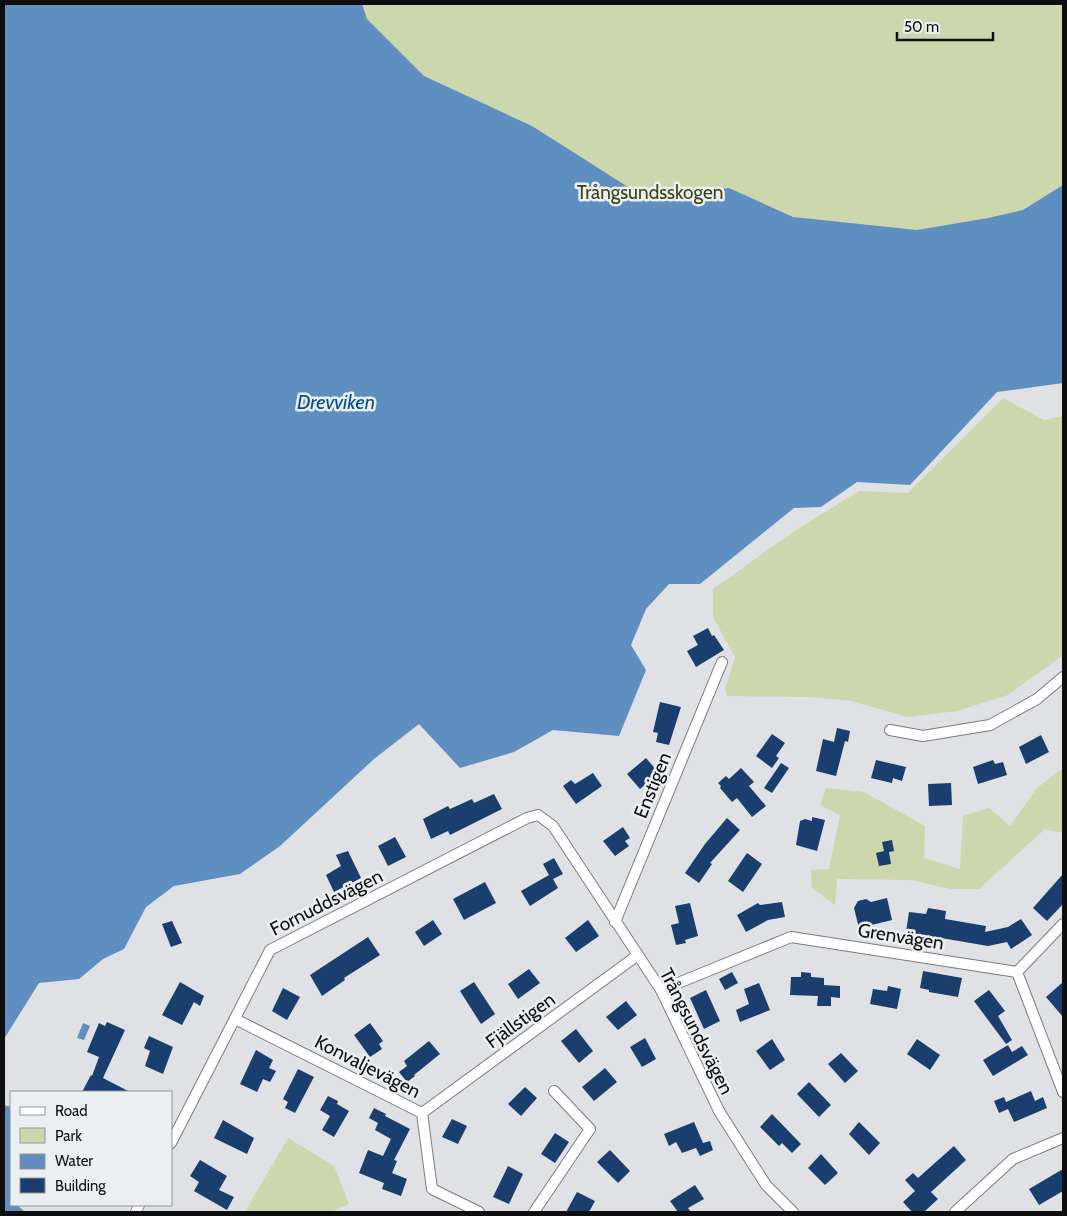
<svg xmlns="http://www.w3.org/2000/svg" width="1067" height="1216" viewBox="0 0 1067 1216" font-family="Cabin,sans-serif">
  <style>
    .green { fill: #ccd7ad }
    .water { fill: #5f8ec1 }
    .building { fill: #1a3e6e }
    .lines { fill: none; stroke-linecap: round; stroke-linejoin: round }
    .street-casing { stroke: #797b7e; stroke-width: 12 }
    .street { stroke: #fff; stroke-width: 10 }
    .labels { text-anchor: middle; stroke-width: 5; stroke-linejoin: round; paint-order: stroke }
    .park-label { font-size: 19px; fill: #39430f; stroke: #eceff2 }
    .street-label { font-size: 19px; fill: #0e0e0f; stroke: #eceff2 }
    .water-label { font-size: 20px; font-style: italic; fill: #004e8d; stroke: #eceff2 }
  </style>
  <rect width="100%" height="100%" fill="#dfe1e4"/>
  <g class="green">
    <polygon points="261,4 1063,4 1063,312 596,391"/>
    <polygon points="1003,398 1044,420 1063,416 1063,655 1008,695 957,711 908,717 851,701 811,697 727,696 725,689 735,657 713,617 713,589 793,532 859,491 908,493"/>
    <polygon points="1063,768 1063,833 1045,829 979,889 951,889 911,880 837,879 835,905 812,888 811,870 829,869 840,815 820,805 826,788 864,792 925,826 924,858 960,869 963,816 989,808 1010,826 1037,788"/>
    <polygon points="288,1138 334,1166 349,1204 331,1212 245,1212"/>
  </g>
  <g class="water">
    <polygon points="4,4 362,4 367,19 424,76 532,126 647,199 729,188 793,217 917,230 988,218 1023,210 1063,185 1063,383 997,392 910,485 857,482 821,507 794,508 700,584 669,584 646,609 631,645 646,670 619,736 553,730 514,752 460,768 419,724 374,759 280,846 240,874 174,886 146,907 124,949 103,959 79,979 39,983 4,1039"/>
    <polygon points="83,1023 90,1026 84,1040 77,1038"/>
    <polygon points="4,1105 11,1107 11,1205 17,1205 25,1212 4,1212"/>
  </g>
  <g class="building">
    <polygon points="708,628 712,636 714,635 724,650 696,667 687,651 698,645 693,636"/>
    <polygon points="660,702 681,707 669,745 656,742 658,733 653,732"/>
    <polygon points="837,728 850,731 848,742 845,741 836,776 816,771 823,739 834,742"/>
    <polygon points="772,734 785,743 776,756 779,758 772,768 756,756"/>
    <polygon points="1041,735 1049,752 1026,764 1019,747"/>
    <polygon points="646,758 659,773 640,789 627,774"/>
    <polygon points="876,760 906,767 902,781 893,778 892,783 871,778"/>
    <polygon points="993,760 995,764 1003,762 1007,775 978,784 973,767"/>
    <polygon points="781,763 789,768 772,793 764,788"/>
    <polygon points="741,768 754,782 749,786 766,806 752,817 737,798 732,802 720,788 721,786 718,783 726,776 729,779"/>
    <polygon points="593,773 602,786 576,804 563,786 571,780 575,784"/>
    <polygon points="951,783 952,805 929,806 928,784"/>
    <polygon points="494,794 502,809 450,835 448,831 431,839 423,819 448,806 450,809 472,799 474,803"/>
    <polygon points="812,817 825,820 817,851 796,845 800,821 805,819 812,821"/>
    <polygon points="727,818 740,830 710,863 712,864 699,883 685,873 705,844"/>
    <polygon points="623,827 630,838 625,841 629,846 615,856 603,841"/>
    <polygon points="395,837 406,857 388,866 378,846"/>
    <polygon points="892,840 894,851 889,852 891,864 879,866 876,853 884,851 882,842"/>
    <polygon points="348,851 361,878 334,892 326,875 341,866 336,855"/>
    <polygon points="747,853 762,864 743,892 728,881"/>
    <polygon points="554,858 563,874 553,879 558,888 530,906 521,891 549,875 543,864"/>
    <polygon points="1063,874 1063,904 1047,921 1033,908"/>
    <polygon points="485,882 496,903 464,920 453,899"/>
    <polygon points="887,898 892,920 859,928 854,908 858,901 866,899 871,902"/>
    <polygon points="782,902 785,917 768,920 746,932 737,915 758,903 760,905"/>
    <polygon points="690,903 698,936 685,940 686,943 676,945 671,925 679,923 675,906"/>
    <polygon points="928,908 946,911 945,919 986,926 985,932 1008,927 1021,919 1032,935 1011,949 1007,942 988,946 906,932 909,912 926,914"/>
    <polygon points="433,920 442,934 424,946 415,932"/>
    <polygon points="588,920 599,936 576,952 565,938"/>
    <polygon points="172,921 182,943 171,947 162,924"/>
    <polygon points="368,937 380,955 344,978 345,980 322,996 310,975"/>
    <polygon points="529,969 540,983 518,999 508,984"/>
    <polygon points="923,971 962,978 958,997 929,992 929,990 920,988"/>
    <polygon points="732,972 738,983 725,990 719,979"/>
    <polygon points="801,972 811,973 811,977 824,978 824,985 840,986 840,998 831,997 831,1006 817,1006 818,996 790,995 791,977 801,977"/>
    <polygon points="180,982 204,996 200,1006 194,1002 182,1025 162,1015"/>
    <polygon points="474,982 495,1014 481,1024 460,991"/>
    <polygon points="1063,982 1063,1017 1046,997"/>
    <polygon points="759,983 770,1010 740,1022 736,1010 749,1004 744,989"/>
    <polygon points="888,986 901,989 897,1009 870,1004 873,989 887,991"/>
    <polygon points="283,988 300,997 287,1020 272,1011"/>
    <polygon points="706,990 720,1021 704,1029 690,998"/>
    <polygon points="989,990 1005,1011 998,1016 1012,1040 1006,1044 974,1001"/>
    <polygon points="626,1001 637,1015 618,1030 606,1017"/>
    <polygon points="107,1022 125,1030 103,1078 130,1092 82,1092 91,1075 92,1076 99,1057 87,1052 99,1023 105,1026"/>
    <polygon points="370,1023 383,1041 379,1044 382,1049 370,1057 354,1035"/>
    <polygon points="576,1029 593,1051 579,1063 561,1041"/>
    <polygon points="149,1036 173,1047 163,1074 145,1066 150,1051 144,1048"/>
    <polygon points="645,1038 656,1059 642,1067 630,1047"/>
    <polygon points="772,1039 785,1060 770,1070 756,1051"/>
    <polygon points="917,1039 940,1055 930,1070 907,1054"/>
    <polygon points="429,1041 440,1054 414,1075 415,1076 407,1082 399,1072 407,1066 404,1061"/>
    <polygon points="1008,1045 1012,1052 1022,1046 1028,1055 993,1076 983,1060"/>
    <polygon points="256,1050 273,1060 269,1068 276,1071 270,1082 263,1079 257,1092 240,1084"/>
    <polygon points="841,1053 858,1071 845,1083 828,1064"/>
    <polygon points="605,1068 617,1082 594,1101 582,1087"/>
    <polygon points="298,1069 314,1077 295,1113 285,1108 288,1102 283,1099"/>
    <polygon points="809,1082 831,1105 819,1117 797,1094"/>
    <polygon points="525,1087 537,1098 521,1116 508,1104"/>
    <polygon points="1031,1091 1035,1101 1043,1097 1047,1108 1014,1122 1008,1109 999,1113 994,1101 1004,1097 1006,1102"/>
    <polygon points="328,1096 338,1101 337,1104 349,1111 334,1137 322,1130 330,1116 320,1110"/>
    <polygon points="374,1108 386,1114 385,1116 410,1129 394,1160 397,1161 392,1173 407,1179 401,1196 382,1189 384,1183 359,1173 368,1150 383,1156 391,1139 375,1130 378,1123 369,1118"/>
    <polygon points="772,1114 801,1144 792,1153 782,1143 779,1146 760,1127"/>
    <polygon points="452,1119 467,1126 458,1144 442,1137"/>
    <polygon points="223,1120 254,1138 247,1154 214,1138"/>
    <polygon points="694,1122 703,1143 710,1141 713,1150 700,1156 696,1148 682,1153 676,1142 669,1146 664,1134"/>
    <polygon points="859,1122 880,1143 869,1155 849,1134"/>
    <polygon points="555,1133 569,1142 555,1163 541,1154"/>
    <polygon points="954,1146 966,1160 931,1192 938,1199 924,1212 912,1212 903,1202 915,1191 905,1180 913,1173 918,1178"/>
    <polygon points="610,1150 630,1171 618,1183 597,1162"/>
    <polygon points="821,1154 838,1173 825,1185 808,1168"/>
    <polygon points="200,1160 227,1176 219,1190 234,1197 227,1210 194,1191 199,1182 190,1176"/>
    <polygon points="508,1166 523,1174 509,1204 493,1197"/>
    <polygon points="1063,1169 1063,1191 1039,1205 1029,1189"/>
    <polygon points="695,1185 704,1199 688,1208 691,1212 678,1212 670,1201"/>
    <polygon points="577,1192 595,1201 589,1212 566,1212"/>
  </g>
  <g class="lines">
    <defs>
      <g id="street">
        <polyline points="890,730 923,736 990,725 1037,699 1063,677"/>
        <polyline points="615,922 722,662"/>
        <polyline points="1017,972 1063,924"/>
        <polyline points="661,990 791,937 1017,972 1063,1092"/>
        <polyline points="235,1019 422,1113 432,1189 479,1212"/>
        <polyline points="422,1113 638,955"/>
        <polyline points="171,1143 270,950 527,818 538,815 553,826 661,990 719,1111 766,1185 793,1212"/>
        <polyline points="136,1212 139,1205"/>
        <polyline points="534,1212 590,1129 554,1091"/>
        <polyline points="955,1212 1013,1159 1063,1138"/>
      </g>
    </defs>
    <use href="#street" class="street-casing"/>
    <use href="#street" class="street"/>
  </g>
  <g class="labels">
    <g class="park-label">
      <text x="650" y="199">Trångsundsskogen</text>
    </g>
    <g class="street-label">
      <text transform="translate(652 785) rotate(-68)" y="7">Enstigen</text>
      <text transform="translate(326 902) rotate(-27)" y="7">Fornuddsvägen</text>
      <text transform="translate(901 936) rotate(9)" y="7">Grenvägen</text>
      <text transform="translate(520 1020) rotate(-36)" y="7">Fjällstigen</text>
      <text transform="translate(697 1031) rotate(63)" y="7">Trångsundsvägen</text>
      <text transform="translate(368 1066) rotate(27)" y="7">Konvaljevägen</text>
    </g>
    <g class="water-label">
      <text x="336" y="409">Drevviken</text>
    </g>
  </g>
  <rect width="1067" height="1216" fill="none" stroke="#0e0e0f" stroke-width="10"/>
  <rect x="10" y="1091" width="162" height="115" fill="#eceff2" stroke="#939597"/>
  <rect x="20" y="1107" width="25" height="8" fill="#ffffff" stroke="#939597"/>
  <text x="55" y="1116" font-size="15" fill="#0e0e0f">Road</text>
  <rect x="20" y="1128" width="25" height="15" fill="#ccd7ad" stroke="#939597"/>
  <text x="55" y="1141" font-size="15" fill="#0e0e0f">Park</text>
  <rect x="20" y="1154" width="25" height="15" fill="#5f8ec1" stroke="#939597"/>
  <text x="55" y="1166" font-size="15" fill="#0e0e0f">Water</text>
  <rect x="20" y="1178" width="25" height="15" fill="#1a3e6e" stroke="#939597"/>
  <text x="55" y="1191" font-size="15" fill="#0e0e0f">Building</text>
  <path d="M897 32v8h96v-8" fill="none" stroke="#0e0e0f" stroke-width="2.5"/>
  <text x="904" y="32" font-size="15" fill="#0e0e0f" stroke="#eceff2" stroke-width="4" paint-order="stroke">50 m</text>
</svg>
